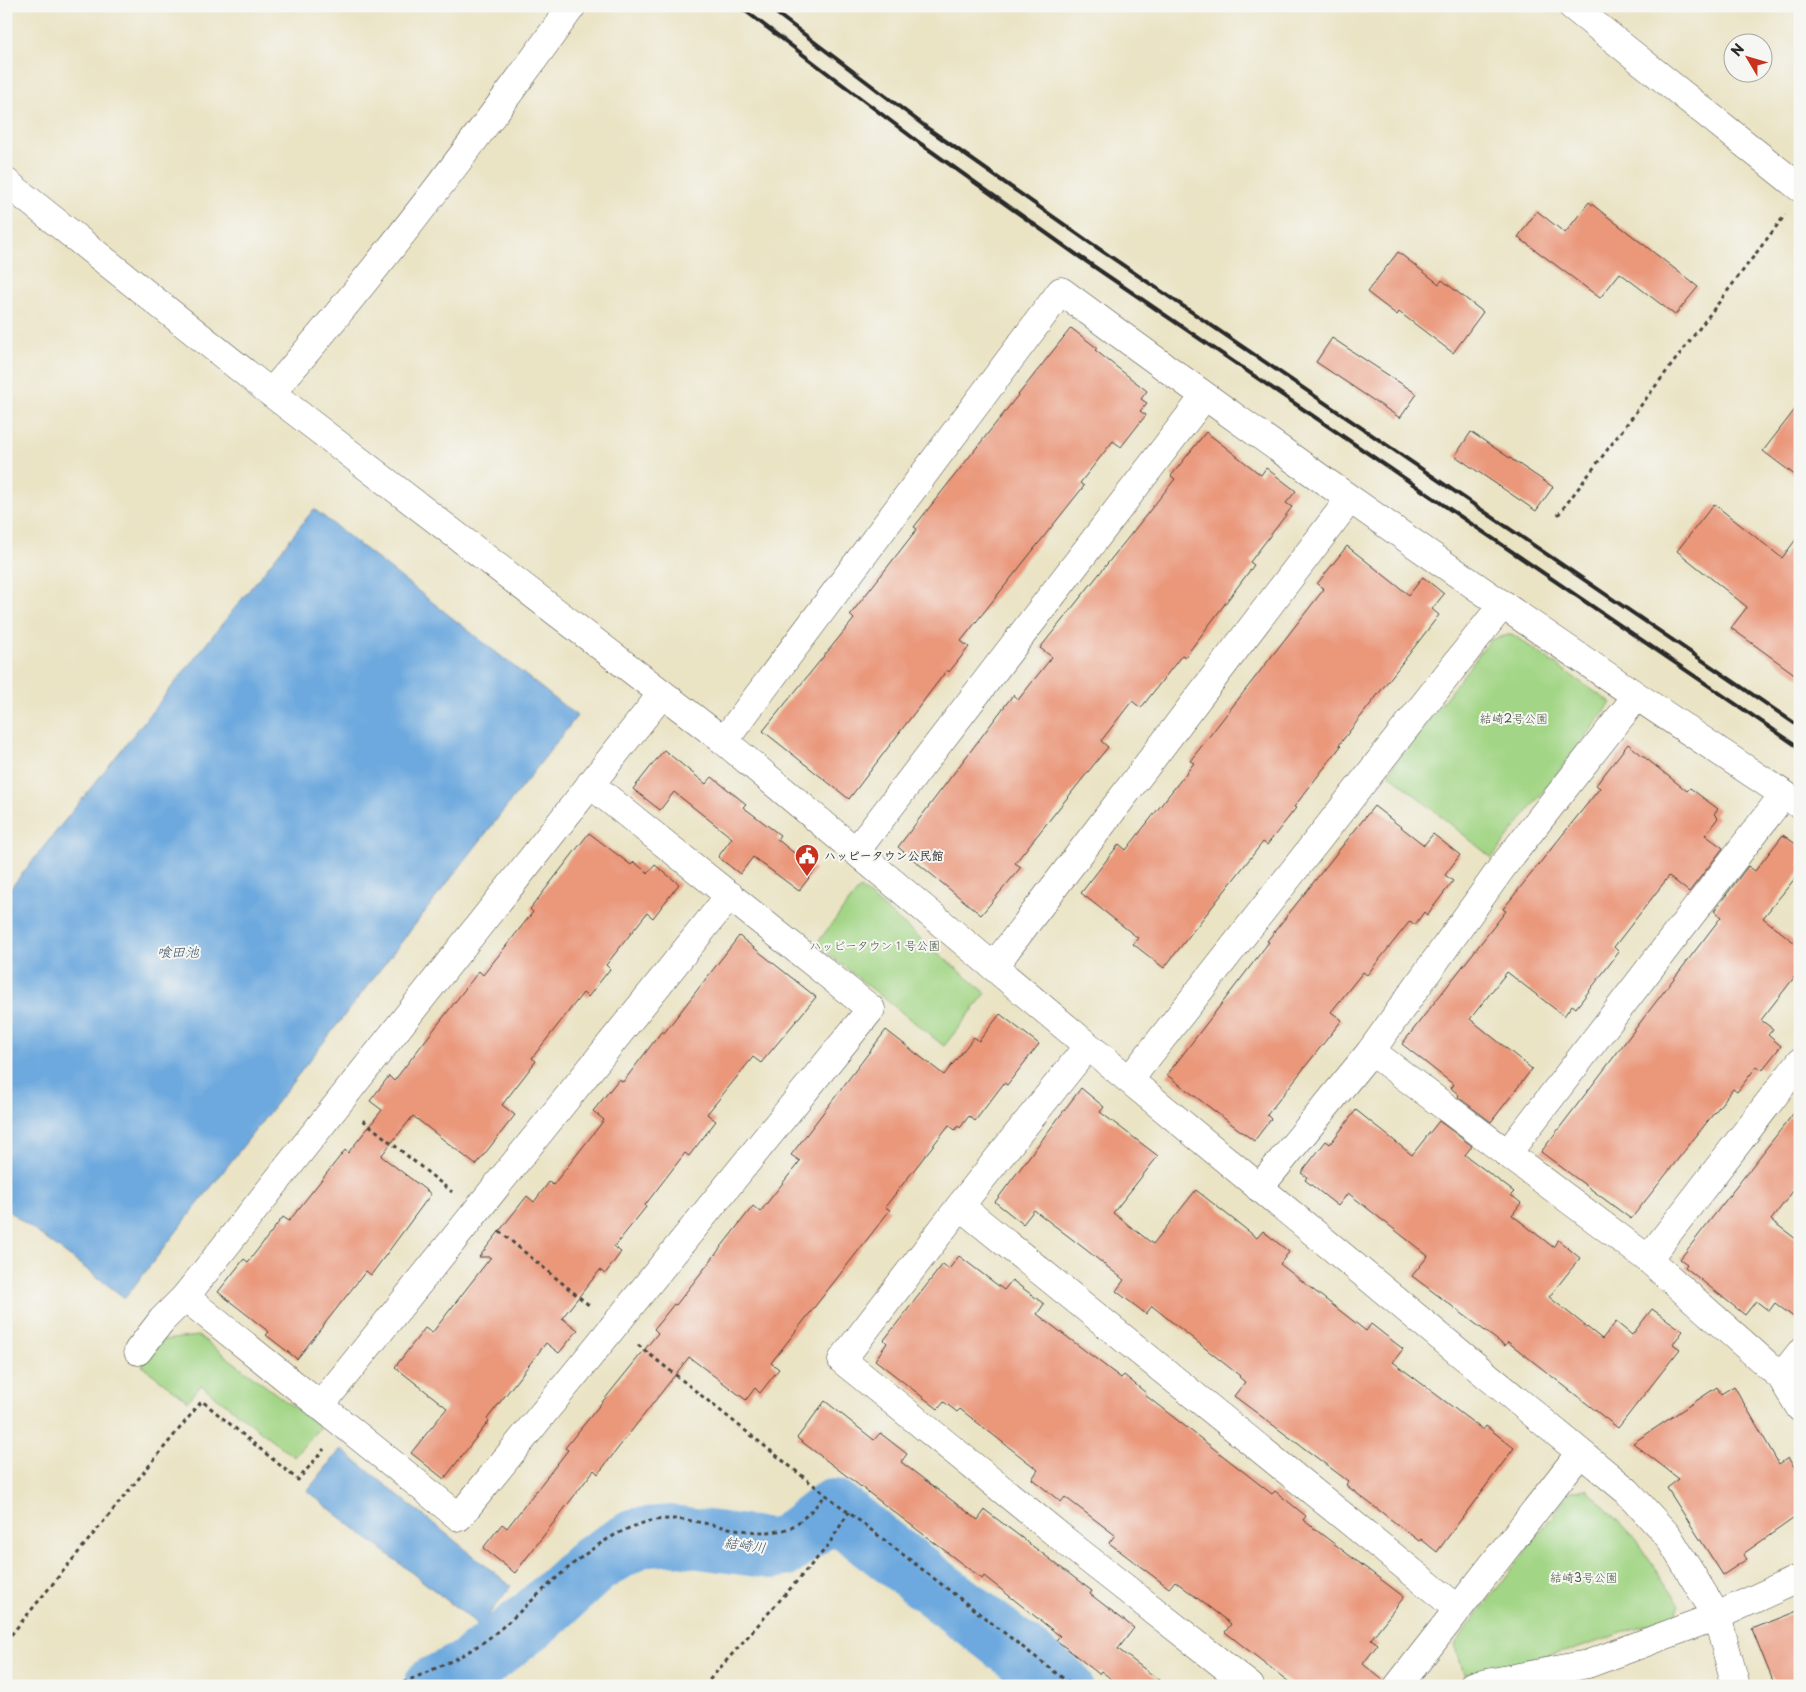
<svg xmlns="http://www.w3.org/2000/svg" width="1806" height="1692" viewBox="0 0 1806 1692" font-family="'Playpen Sans','Klee One',sans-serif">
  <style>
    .green { fill: #a2d585; stroke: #668058 }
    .water { fill: #6da9de; stroke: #4c6a84 }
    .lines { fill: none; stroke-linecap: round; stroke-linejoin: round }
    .river { stroke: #6da9de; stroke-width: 60 }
    .building { fill: #ea977a }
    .minor-casing { stroke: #484742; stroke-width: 29 }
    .tertiary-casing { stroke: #484742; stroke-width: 29 }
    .path { stroke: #484742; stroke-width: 3; stroke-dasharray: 4 4; stroke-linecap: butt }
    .minor { stroke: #fff; stroke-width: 28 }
    .tertiary { stroke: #fff; stroke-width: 28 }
    .rail { stroke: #2b2b2b; stroke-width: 4 }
    .labels { text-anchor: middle; stroke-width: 4; stroke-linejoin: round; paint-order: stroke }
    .park-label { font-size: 12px; fill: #495642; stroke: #f6f6f2 }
    .poi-label { font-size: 12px; font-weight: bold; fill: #2b2b2b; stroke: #f6f6f2; text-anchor: start }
    .water-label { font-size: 14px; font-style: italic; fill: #42576a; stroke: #f6f6f2 }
  </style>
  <rect width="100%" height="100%" fill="#f6f6f2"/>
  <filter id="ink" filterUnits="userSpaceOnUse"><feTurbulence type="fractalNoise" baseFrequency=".02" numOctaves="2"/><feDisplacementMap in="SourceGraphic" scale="10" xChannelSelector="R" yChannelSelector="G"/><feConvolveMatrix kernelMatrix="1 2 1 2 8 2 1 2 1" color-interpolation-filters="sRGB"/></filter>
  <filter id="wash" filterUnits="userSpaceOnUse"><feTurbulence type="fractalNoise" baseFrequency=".0096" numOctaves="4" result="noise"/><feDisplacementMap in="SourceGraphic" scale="20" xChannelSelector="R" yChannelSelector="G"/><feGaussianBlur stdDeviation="1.12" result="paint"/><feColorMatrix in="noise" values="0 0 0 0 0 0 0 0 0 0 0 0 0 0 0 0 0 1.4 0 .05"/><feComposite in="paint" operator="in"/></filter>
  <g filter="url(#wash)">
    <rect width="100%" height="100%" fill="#eae3c4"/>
    <g class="green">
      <polygon points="1512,634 1611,703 1492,858 1388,773 1490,640"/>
      <polygon points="860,888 986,993 944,1046 816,944"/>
      <polygon points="199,1336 320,1427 294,1457 201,1385 188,1401 142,1366 163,1340"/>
      <polygon points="1587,1489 1635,1539 1680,1605 1676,1614 1573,1650 1464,1675 1455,1644 1571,1491"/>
    </g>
    <g class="water">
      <polygon points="314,509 577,716 125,1298 6,1209 6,894"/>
      <polygon points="341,1449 511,1586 480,1626 307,1491"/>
    </g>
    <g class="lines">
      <polyline class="river" points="434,1686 467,1670 536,1617 594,1564 637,1538 672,1535 772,1549 784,1547 833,1509 1063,1686"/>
    </g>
    <g id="blocks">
      <g class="building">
        <polygon points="1589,202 1698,287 1675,315 1620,273 1600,298 1518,237 1537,211 1565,233"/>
        <polygon points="1398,252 1439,284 1442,280 1483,312 1453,353 1399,312 1397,315 1367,292"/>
        <polygon points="1071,328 1097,348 1095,350 1147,391 1141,399 1147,403 1140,411 1146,415 1121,447 1113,441 1080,483 1084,486 961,641 969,647 949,672 947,670 849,799 763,731 854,619 850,615 917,529 914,527"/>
        <polygon points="1332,338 1417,394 1400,418 1316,362"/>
        <polygon points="1800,403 1800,479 1763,451"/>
        <polygon points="1206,432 1261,475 1266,468 1296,491 1286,503 1292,507 1250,562 1254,565 1185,657 1182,655 1141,708 1132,701 1101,741 1108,747 1015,863 1021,867 981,915 898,847 1013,695 1018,700 1052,657 1040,648 1175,479 1171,476"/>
        <polygon points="1471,432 1553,487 1536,511 1455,456"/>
        <polygon points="1714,504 1782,558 1800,534 1800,678 1731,628 1747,607 1677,551"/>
        <polygon points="1347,546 1409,595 1423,577 1444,594 1432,609 1439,615 1339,745 1341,746 1294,807 1296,808 1267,845 1263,842 1164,968 1133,944 1138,938 1081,893 1119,844 1126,850 1194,763 1190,761 1324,589 1317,584"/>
        <polygon points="1628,744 1687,791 1690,788 1718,809 1714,814 1718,818 1705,835 1723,848 1689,892 1669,876 1614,947 1619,952 1576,1008 1572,1005 1564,1016 1507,972 1470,1019 1532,1069 1491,1122 1458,1097 1459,1095 1451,1088 1454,1085 1402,1044 1506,911 1503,909 1600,788 1596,785"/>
        <polygon points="664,750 706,784 712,777 746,804 743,807 780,835 777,839 815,870 799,891 753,857 740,874 718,857 732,838 674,792 660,810 633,789"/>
        <polygon points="1374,806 1424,845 1433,834 1460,855 1445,875 1453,881 1427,915 1424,912 1415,925 1410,921 1367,975 1363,972 1331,1012 1342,1020 1267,1115 1271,1119 1254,1141 1167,1075 1269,942 1267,941"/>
        <polygon points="589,833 631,865 634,862 648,873 655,865 679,884 653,918 647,913 606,965 610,969 588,997 583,993 532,1058 536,1061 502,1105 515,1115 476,1165 413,1116 381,1156 431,1194 371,1275 366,1271 297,1359 266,1335 269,1332 218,1292 244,1259 248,1262 283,1217 289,1221 345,1150 348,1153 382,1110 370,1101 389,1076 394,1081 479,971 483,975 533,912 530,909"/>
        <polygon points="1783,835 1800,847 1800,872 1763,918 1800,947 1800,970 1761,1020 1773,1029 1768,1035 1781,1046 1762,1070 1757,1066 1737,1092 1733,1089 1631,1219 1541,1152 1721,917 1714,911 1748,866 1755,871"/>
        <polygon points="739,936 816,997 761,1063 753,1057 707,1114 716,1121 689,1156 685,1153 645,1205 646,1207 614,1247 621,1252 605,1274 600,1270 562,1318 578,1330 559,1353 546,1343 487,1419 489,1421 444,1479 411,1453 447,1408 395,1367 425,1328 432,1333 491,1257 479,1257 527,1196 534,1202 549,1182 553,1185 604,1120 593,1111 619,1079 623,1082 662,1031 664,1033"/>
        <polygon points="1000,1014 1039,1044 1007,1085 1004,1083 975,1121 969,1116 960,1128 958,1126 955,1130 949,1125 885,1207 890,1210 771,1363 779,1369 760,1393 755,1388 746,1400 689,1357 598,1474 594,1470 515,1573 483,1548 502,1524 507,1528 568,1450 565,1448 658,1333 654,1329 674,1304 676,1305 753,1206 760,1212 800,1161 791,1155 886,1030 944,1075 974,1037 979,1041"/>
        <polygon points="1081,1088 1104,1107 1100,1112 1158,1156 1113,1213 1153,1244 1196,1190 1257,1238 1263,1231 1289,1252 1280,1264 1366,1331 1371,1324 1403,1349 1393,1362 1483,1430 1486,1426 1514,1448 1437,1552 1421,1539 1419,1541 1346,1485 1348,1481 1234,1396 1245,1382 1239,1377 1240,1376 1152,1306 1146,1314 1116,1291 1124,1280 1085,1249 1034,1210 1023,1224 995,1202"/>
        <polygon points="1800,1105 1800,1182 1771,1220 1800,1242 1800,1322 1775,1303 1769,1311 1756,1301 1745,1315 1685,1267 1687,1264 1680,1259"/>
        <polygon points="1356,1110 1412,1155 1439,1121 1472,1146 1465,1155 1514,1192 1511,1195 1521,1203 1512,1215 1553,1247 1558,1240 1580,1258 1549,1297 1602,1339 1616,1322 1632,1335 1652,1309 1683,1331 1673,1344 1680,1349 1618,1428 1508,1342 1505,1346 1412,1276 1428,1256 1348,1193 1338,1206 1305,1180 1307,1177 1301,1173 1326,1141 1330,1144"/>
        <polygon points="959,1256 1004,1290 1012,1280 1044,1304 1037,1314 1121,1378 1124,1375 1146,1393 1145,1395 1272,1494 1275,1491 1306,1516 1303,1520 1404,1597 1371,1639 1378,1644 1363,1664 1384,1681 1383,1686 1294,1686 1225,1632 1231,1624 1175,1581 1169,1588 1109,1543 1115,1535 1065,1497 1061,1502 1032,1479 1038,1470 960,1409 957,1412 944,1402 938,1409 875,1360 887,1343 884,1340 943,1264 949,1269"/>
        <polygon points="1734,1386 1779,1464 1788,1458 1800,1475 1800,1514 1743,1554 1747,1559 1723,1575 1667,1488 1679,1479 1633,1443 1717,1387 1721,1394"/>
        <polygon points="825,1401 874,1440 880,1433 907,1454 901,1462 978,1520 985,1510 1092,1591 1090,1594 1134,1628 1118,1649 1167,1686 1120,1686 1101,1671 1099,1674 1056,1640 1060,1636 984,1576 982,1579 797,1438"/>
        <polygon points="1800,1610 1800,1686 1775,1686 1752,1629"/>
      </g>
    </g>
  </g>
  <g filter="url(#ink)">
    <use href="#blocks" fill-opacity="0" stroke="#484742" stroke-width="1"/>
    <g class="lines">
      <defs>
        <g id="minor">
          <polyline points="6,182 271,393 724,741 1088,1046 1627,1491 1668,1536 1717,1616 1736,1686"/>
          <path d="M 271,393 C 378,270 477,139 572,6"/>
          <path d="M 724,741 L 1061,291 C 1302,469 1549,639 1800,805"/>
          <polyline points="856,851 1204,397"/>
          <polyline points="994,966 1349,500"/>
          <polyline points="1088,1046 960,1206 842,1360 1073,1547 1250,1686"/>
          <polyline points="1371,1051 1648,1259 1781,1377 1800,1408"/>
          <polyline points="1130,1079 1503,604"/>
          <polyline points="1507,1154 1784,794"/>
          <polyline points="1259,1188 1371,1051 1503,866 1636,697"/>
          <polyline points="960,1206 1458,1609"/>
          <polyline points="1648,1259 1800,1062"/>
          <polyline points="185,1297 459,1517 871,1009 590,784"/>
          <polyline points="138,1351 162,1320 185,1297 662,694"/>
          <polyline points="1781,1377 1800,1353"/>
          <polyline points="320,1406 730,895"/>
          <polyline points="1398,1686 1580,1453"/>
          <polyline points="1472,1686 1588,1664 1717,1616 1800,1578"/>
        </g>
        <polyline id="tertiary" points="1572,6 1800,188"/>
      </defs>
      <use href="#minor" class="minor-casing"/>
      <use href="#tertiary" class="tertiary-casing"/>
      <g class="path">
        <polyline points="1558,515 1785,215"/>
        <polyline points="363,1120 452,1192"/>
        <polyline points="499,1231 590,1306"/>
        <polyline points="638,1345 826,1495 1073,1686"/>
        <polyline points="6,1641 202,1401 298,1480 324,1449"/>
        <path d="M 396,1686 C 431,1670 469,1656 499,1630 C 542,1594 586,1542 640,1524 C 649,1521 660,1519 670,1519 C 703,1518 768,1545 796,1524 C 807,1516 817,1505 826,1495"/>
        <polyline points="704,1686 827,1547 849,1512"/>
      </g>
      <use href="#minor" class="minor"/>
      <use href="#tertiary" class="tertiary"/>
      <g class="rail">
        <polyline points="739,6 921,144 1077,255 1800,748"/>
        <polyline points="767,6 930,130 1089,242 1800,727"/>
      </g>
    </g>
  </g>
  <defs>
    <symbol id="civic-pin" viewBox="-11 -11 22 30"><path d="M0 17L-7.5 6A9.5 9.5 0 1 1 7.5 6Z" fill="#c8321e" stroke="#f6f6f2"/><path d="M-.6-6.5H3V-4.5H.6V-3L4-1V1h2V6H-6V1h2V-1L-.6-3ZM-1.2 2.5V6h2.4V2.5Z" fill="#fff"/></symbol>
  </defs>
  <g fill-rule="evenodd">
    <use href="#civic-pin" x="793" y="842" width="28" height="38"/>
  </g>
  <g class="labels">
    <g class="park-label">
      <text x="1514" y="723">結崎2号公園</text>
      <text x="875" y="950">ハッピータウン１号公園</text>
      <text x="1584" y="1582">結崎3号公園</text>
    </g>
    <g class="poi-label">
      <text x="824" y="860">ハッピータウン公民館</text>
    </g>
    <g class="water-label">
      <text x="178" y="957">喰田池</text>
      <text transform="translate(745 1545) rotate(8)" y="5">結崎川</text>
    </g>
  </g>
  <rect width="1806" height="1692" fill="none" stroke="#f6f6f2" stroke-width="25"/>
  <g transform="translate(1748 58) rotate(308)"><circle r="24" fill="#f6f6f2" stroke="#a5a5a2"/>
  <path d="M0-4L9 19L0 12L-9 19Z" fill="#c8321e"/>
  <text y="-8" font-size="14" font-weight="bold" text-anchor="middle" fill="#2b2b2b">N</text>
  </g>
</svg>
